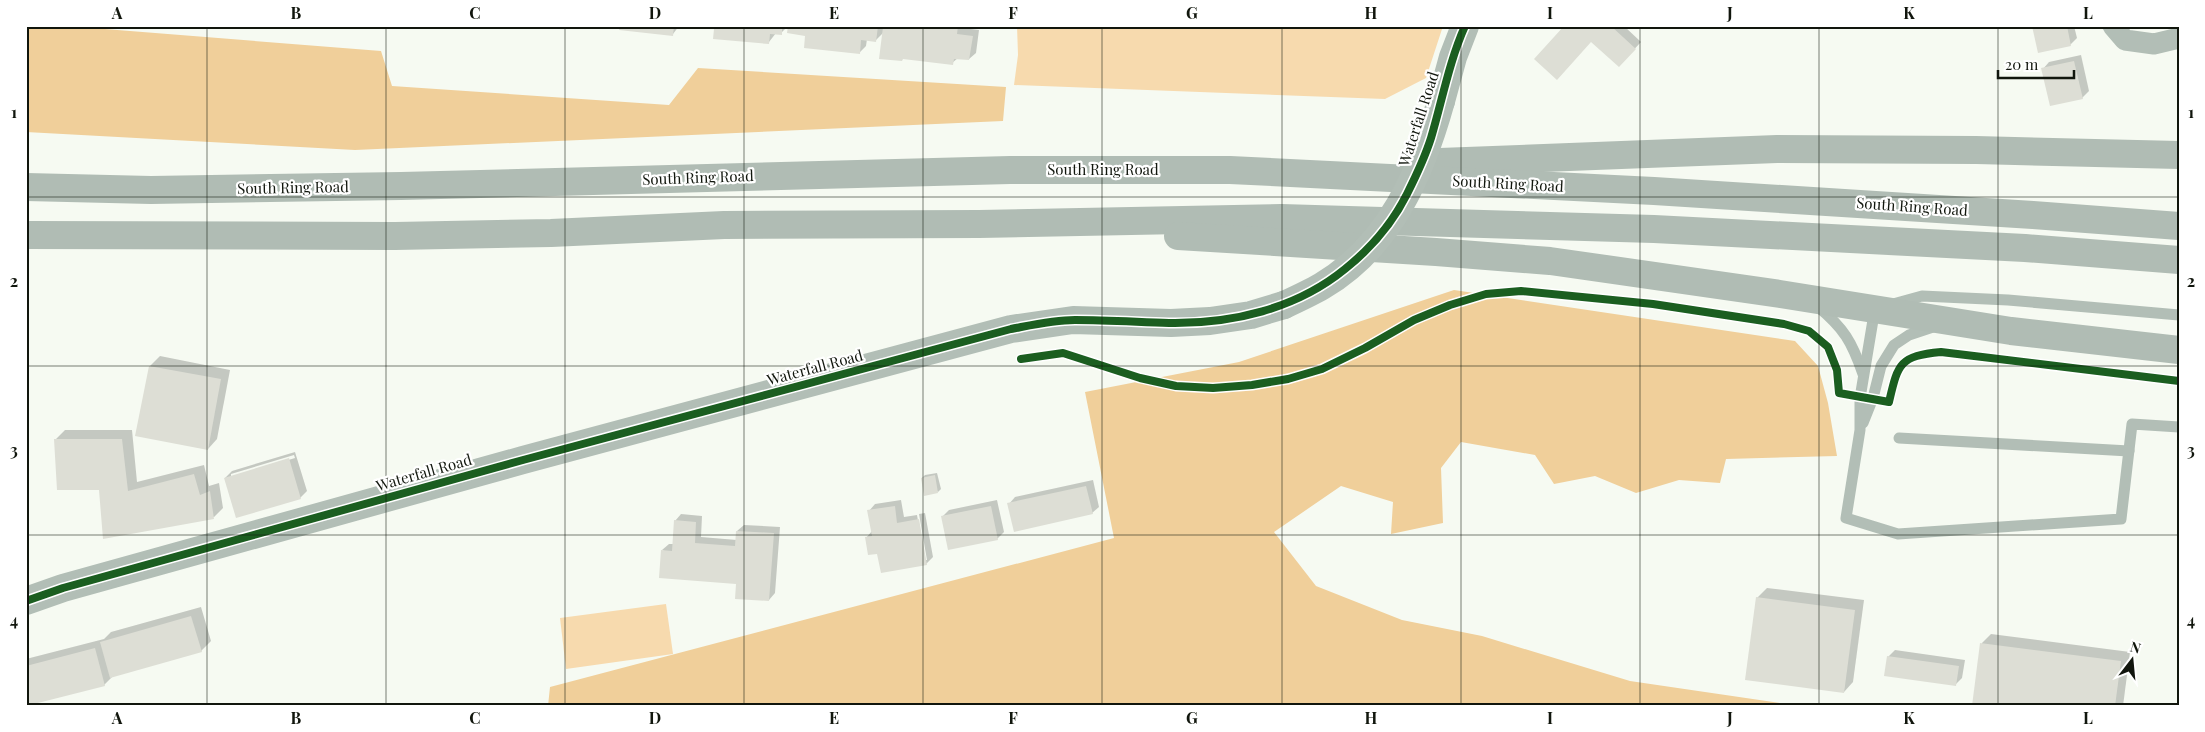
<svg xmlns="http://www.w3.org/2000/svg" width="2205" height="732" viewBox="0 0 2205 732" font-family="'Playfair Display',serif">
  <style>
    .green { fill: #f7daae }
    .forest { fill: #f0cf9a }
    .shadow { fill: #0003; fill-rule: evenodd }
    .building { fill: #ddded5 }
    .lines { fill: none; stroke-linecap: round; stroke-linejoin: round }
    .service { stroke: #b2beb6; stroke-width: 11 }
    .minor { stroke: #b2beb6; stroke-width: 21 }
    .tertiary { stroke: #b2beb6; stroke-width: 28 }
    .trunk { stroke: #b0bcb4; stroke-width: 28 }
    .tertiary-bridge { stroke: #b2beb6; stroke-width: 28 }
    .cycleway-casing { stroke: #fff; stroke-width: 11 }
    .cycleway { stroke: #1b5e20; stroke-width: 8 }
    .grid { fill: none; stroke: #11160d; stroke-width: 1; stroke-opacity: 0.55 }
    .labels { text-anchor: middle; stroke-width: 4.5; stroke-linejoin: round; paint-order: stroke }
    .street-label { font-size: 15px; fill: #11160d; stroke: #fff }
    .neatline { fill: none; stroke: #11160d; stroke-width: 2 }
    .grid-label { font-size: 16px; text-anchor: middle; font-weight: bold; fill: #11160d }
  </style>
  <rect width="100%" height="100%" fill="#f6faf2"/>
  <g class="green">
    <polygon points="1017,26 1443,26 1426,78 1385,99 1014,85 1018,55"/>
    <polygon points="666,604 673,654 566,669 560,618"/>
  </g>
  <g class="forest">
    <polygon points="26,26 67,26 381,51 392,86 669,105 698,68 1006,87 1003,121 355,150 26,132"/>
    <polygon points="1454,290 1795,341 1818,366 1828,403 1837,456 1726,459 1720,483 1679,480 1636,493 1595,476 1554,484 1535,455 1461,442 1441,468 1443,523 1391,534 1393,502 1341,486 1274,532 1316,586 1402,620 1482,636 1630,681 1801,706 548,706 550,687 1114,538 1085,392 1239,362"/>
  </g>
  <g class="shadow">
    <polygon points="621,26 679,26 673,34"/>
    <polygon points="703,26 788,26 781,33 776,33 769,42 716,28"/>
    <polygon points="789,26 883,26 883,29 886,26 963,26 963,28 979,30 976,53 969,59 958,58 952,63 884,32 876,40 867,39 866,46 859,53"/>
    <polygon points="1566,26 1624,26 1641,42 1625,59"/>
    <polygon points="2033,26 2074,26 2077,38 2070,45"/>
    <polygon points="2081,55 2089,91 2082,98 2043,69 2049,62"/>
    <polygon points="160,356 230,370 217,439 208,449 150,366"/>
    <polygon points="65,430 132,430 137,482 204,465 209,486 219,483 223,508 214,517 100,489 55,440"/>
    <path d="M 295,452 L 307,491 L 300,498 L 225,478 L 232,471 ZM 294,455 L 295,458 L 231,477 L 231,474 Z"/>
    <polygon points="937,473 941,489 938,492 922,478 925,475"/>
    <polygon points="1093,480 1099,507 1092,513 1009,504 1015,497"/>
    <polygon points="901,500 904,517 917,515 925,560 927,560 919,514 925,513 933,557 926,564 878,552 866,538 872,531 869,511 875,504"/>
    <polygon points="997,500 1004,532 997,539 943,516 949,510"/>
    <polygon points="681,514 702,516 701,537 737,540 737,531 744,525 780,527 775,593 769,600 737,582 662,550 669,544 673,544 675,521"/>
    <polygon points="1767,588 1864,600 1853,682 1844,692 1757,598"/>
    <polygon points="201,607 211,641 201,651 113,676 104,685 26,705 26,659 104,639 111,632"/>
    <polygon points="1991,634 2130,652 2123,706 1973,706 1982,643"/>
    <polygon points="1895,650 1965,660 1962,678 1955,685 1888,657"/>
  </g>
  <g class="building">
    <polygon points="620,26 674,26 673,36 619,30"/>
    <polygon points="703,26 782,26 782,35 770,34 769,44 713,39 714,29"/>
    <polygon points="788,26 878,26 876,42 861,40 860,54 804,48 805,36 787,33"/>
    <polygon points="902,26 958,26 957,34 973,36 969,60 954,59 953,65 903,59 902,61 879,59 883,27 902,29"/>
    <polygon points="1564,26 1611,26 1636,49 1619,67 1591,42 1557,80 1534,59"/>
    <polygon points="2032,26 2067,26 2071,46 2038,53"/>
    <polygon points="2074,61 2083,99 2050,106 2041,68"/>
    <polygon points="149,366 221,379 208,450 135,436"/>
    <polygon points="54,439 122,439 128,491 194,474 200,495 210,491 214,519 103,539 99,490 57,490"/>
    <polygon points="289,458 301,499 236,518 224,478"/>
    <polygon points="935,475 938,493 924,496 921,478"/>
    <polygon points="1086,486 1093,514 1014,532 1007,503"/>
    <polygon points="895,506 897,523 919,519 927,565 881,573 877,554 868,555 865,537 872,536 867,510"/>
    <polygon points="991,506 998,540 948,550 941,516"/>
    <polygon points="674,520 696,522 695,543 735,546 736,531 774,533 769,601 735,599 736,584 659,578 661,550 672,551"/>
    <polygon points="1756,597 1855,610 1844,693 1745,680"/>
    <polygon points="191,616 202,652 110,678 100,642"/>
    <polygon points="1980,643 2121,661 2115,706 1972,706"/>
    <polygon points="95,648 105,686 26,706 26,666"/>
    <polygon points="1887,656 1959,666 1956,686 1884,676"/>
  </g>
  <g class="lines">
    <g class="service">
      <polyline points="1893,304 1922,296 2008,300 2179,315"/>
      <path d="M 1817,306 C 1844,328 1852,342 1863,374"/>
      <polyline points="1875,308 1860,398 1860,430 1846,518 1898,534 2121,519 2132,424 2179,427"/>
      <polyline points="1863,423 1873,398 1881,366 1894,345 1909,335 1936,326"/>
      <polyline points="1899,438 2129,451"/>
    </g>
    <polyline class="minor" points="2113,26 2125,40 2154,44 2179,38"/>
    <g class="tertiary">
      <polyline points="1441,101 1453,57 1465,26"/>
      <polyline points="26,601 63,588 523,460 1011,329 1073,320 1171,323 1210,321 1251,315 1284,305"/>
    </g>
    <g class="trunk">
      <polyline points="1413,163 1777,149 1976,150 2179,155"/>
      <polyline points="26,187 151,190 401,186 1010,170 1230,170 1654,191 2033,215 2179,226"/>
      <polyline points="26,235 395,236 551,233 724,225 979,224 1281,218 1654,229 2025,248 2179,260"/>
      <polyline points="1178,236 1436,252 1550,261 1780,294 2011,331 2179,350"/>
    </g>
    <path class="tertiary-bridge" d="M 1284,305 C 1297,299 1310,293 1322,286 C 1390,246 1421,173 1441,101"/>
    <defs>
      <g id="cycleway">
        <path d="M 1021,359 L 1063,353 L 1140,378 L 1176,386 L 1213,388 L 1252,385 L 1288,379 L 1322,369 L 1365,348 L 1414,320 L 1450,305 L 1486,294 L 1521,291 L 1653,304 L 1784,324 L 1809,331 L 1828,347 L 1837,370 L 1839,393 L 1889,402 C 1898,364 1899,356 1941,352 L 2179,381"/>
        <path d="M 26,601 L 63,588 L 523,460 L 1011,329 C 1032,325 1053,320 1075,320 C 1106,320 1137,322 1169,323 C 1232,324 1296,309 1345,269 C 1370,249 1393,222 1407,194 C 1416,176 1425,157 1431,138 C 1442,101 1449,62 1465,26"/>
      </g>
    </defs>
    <use href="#cycleway" class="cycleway-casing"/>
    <use href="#cycleway" class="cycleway"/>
  </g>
  <path class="grid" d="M 207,26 L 207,706M 386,26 L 386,706M 565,26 L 565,706M 744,26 L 744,706M 923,26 L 923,706M 1102,26 L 1102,706M 1282,26 L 1282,706M 1461,26 L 1461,706M 1640,26 L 1640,706M 1819,26 L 1819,706M 1998,26 L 1998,706M 26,197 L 2179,197M 26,366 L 2179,366M 26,535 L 2179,535"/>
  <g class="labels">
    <g class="street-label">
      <text transform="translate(1419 119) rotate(-72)" y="5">Waterfall Road</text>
      <text x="1103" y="175">South Ring Road</text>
      <text transform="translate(698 178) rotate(-2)" y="5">South Ring Road</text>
      <text transform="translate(1508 184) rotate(3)" y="5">South Ring Road</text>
      <text transform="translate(293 188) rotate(-1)" y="5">South Ring Road</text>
      <text transform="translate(1912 207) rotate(4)" y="5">South Ring Road</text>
      <text transform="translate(815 368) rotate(-15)" y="5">Waterfall Road</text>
      <text transform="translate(424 473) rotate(-16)" y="5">Waterfall Road</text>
    </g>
  </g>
  <rect width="2205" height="732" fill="none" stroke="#ffffff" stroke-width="55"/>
  <g transform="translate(2132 660) rotate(16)" stroke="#ffffff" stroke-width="4" paint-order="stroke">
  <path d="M0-4L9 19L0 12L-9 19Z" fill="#11160d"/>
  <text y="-8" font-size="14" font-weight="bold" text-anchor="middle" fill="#11160d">N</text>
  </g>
  <path d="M1998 70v8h76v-8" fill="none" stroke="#11160d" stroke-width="2.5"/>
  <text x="2005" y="70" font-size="15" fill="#11160d" stroke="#ffffff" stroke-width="4" paint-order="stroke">20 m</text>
  <rect x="28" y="28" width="2150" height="676" class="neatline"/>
  <g class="grid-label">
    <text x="117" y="19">A</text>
    <text x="296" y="19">B</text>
    <text x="475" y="19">C</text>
    <text x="655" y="19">D</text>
    <text x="834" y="19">E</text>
    <text x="1013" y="19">F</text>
    <text x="1192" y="19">G</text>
    <text x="1371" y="19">H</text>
    <text x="1550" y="19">I</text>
    <text x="1730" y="19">J</text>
    <text x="1909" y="19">K</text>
    <text x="2088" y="19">L</text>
    <text x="14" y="118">1</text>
    <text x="2191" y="118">1</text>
    <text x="14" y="287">2</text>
    <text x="2191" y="287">2</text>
    <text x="14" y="456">3</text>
    <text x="2191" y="456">3</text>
    <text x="14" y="626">4</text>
    <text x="2191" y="626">4</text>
    <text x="117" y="724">A</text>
    <text x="296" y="724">B</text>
    <text x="475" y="724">C</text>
    <text x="655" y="724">D</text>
    <text x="834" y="724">E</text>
    <text x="1013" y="724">F</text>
    <text x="1192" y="724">G</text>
    <text x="1371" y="724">H</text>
    <text x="1550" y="724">I</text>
    <text x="1730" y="724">J</text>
    <text x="1909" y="724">K</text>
    <text x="2088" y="724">L</text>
  </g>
</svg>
